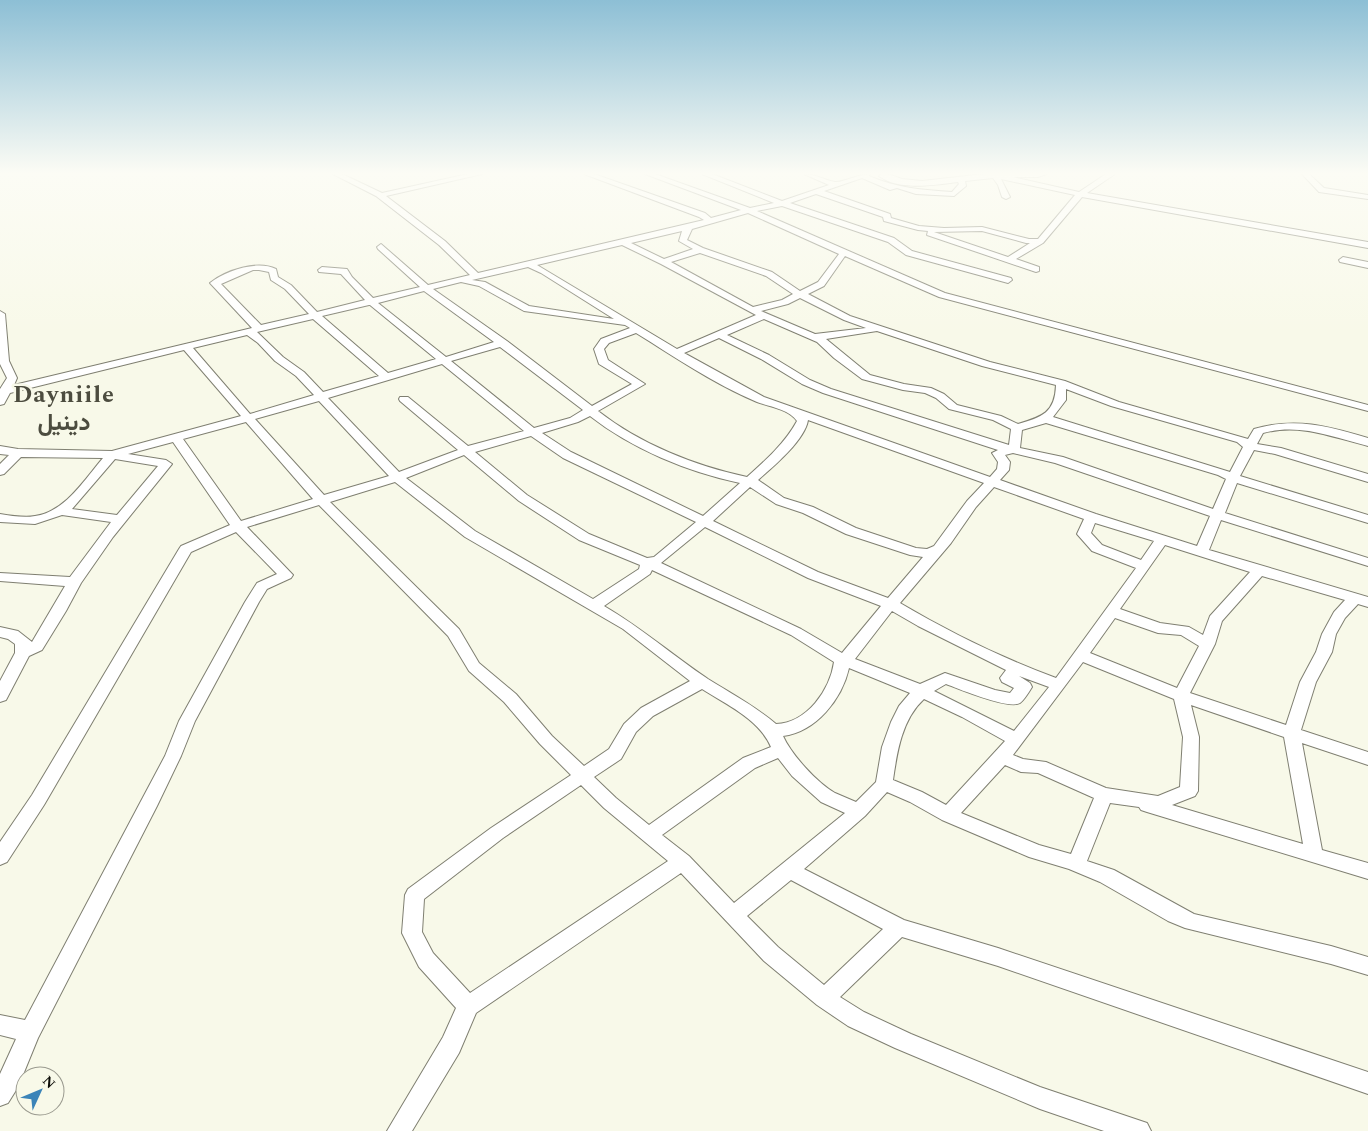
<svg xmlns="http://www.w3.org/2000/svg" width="1368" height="1131" viewBox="0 0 1368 1131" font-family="Spectral,Vazirmatn,serif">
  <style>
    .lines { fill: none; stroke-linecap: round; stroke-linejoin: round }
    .minor-casing { stroke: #7f7f71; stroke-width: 2 }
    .minor { fill: #fff; fill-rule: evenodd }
    .labels { text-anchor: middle; stroke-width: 5; stroke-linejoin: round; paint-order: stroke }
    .district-label { font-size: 24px; font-weight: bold; letter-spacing: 1px; fill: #4c4c3f; stroke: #f8f9e9 }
  </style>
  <rect width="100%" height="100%" fill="#f8f9e9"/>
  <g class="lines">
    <defs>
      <g id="minor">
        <path d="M 333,174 L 342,174 L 382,193 L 468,174 L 482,174 L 386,196 L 445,241 L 478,273 L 704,220 L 699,217 L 584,174 L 594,174 L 705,213 L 711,218 L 741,210 L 645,174 L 655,174 L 750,208 L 774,203 L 702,174 L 712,174 L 782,201 L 829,185 L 804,174 C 815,174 824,180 835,182 C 842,183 859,174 870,174 L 869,176 C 896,188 922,190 952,192 L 959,184 L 958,182 C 935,185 899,191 879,176 L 881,174 L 888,174 L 902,179 L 922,181 L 984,174 L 1047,174 L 1038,177 L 1013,177 L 1079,192 L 1106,174 L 1115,174 L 1087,193 L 1368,242 L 1368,248 L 1082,197 L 1043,243 L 1016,259 L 1039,267 L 1039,271 L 1036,272 L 927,235 L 928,231 L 918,230 L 884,221 L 883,217 L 816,194 L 790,203 L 894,238 L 912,251 L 1011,278 L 1012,280 L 1008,283 L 906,255 L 888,242 L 782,206 L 757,211 L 945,293 L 1368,405 L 1368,411 L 939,297 L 845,256 L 824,286 L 808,294 L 850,316 L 990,362 L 1065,381 L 1119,402 L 1248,439 L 1254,429 C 1296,417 1327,426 1368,438 L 1368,446 C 1332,437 1300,423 1263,433 L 1257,444 L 1281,448 L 1368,474 L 1368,482 L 1275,454 L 1254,450 L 1240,476 L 1368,515 L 1368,523 L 1237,483 L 1225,513 L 1368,558 L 1368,566 L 1221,520 L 1209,550 L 1368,597 L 1368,607 L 1358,604 L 1345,618 L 1336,634 L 1332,652 L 1316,682 L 1301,730 L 1368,752 L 1368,765 L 1302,743 L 1322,850 L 1368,863 L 1368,879 L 1147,812 L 1141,810 L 1139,807 L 1110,803 L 1087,861 L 1114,870 L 1194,914 L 1331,946 L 1368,957 L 1368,975 L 1331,964 L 1185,928 L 1168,921 L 1100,882 L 1069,869 L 1029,857 L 942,820 L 910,802 L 887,792 L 865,816 L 804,869 L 904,920 L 998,948 L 1368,1072 L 1368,1094 L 998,966 L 902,937 L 840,997 L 864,1012 L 911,1034 L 1040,1087 L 1147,1123 L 1151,1131 L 1104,1131 L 1040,1109 L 895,1048 L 848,1026 L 817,1005 L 764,961 L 681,873 L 476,1013 L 459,1053 L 412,1131 L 387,1131 L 443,1037 L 456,1008 L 419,967 L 402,933 L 405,895 L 408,889 L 491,828 L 571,775 L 540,744 L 504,702 L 469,671 L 448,636 L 319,505 L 247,527 L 293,575 L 291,578 L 267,589 L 259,602 L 195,721 L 181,756 L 157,806 L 38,1038 L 18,1087 L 8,1103 L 0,1106 L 0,1074 L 16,1039 L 0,1035 L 0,1015 L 25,1020 L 140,803 L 165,756 L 179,721 L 245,602 L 257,583 L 277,574 L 236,532 L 191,552 L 44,805 L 7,862 L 0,865 L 0,842 L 32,795 L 179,549 L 181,546 L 230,525 L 173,442 L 128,454 L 166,460 L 172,464 L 113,537 L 81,583 L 66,611 L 42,650 L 29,656 L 6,700 L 0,702 L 0,681 L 15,653 L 15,644 L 8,639 L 0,637 L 0,627 L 18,631 L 32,642 L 65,586 L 0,581 L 0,573 L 70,577 L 111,522 L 62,515 L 35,524 L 0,522 L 0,514 C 12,516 24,518 35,516 C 65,512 85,479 103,458 L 21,457 L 4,474 L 0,475 L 0,464 L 9,455 L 0,454 L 0,446 L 18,449 L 112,451 L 241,416 L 184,350 L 10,393 L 4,404 L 0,405 L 0,389 L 7,378 L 0,364 L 0,311 L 5,314 L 9,361 L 17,378 L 14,385 L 252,328 L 210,283 C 226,270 258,260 276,269 L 278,277 L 291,285 L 317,312 L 365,300 L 341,274 L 319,272 L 318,270 L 322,267 L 347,269 L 352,277 L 373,298 L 420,287 L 378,249 L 377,247 L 381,244 L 428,285 L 470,275 L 439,245 L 376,196 ZM 862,178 L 890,190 L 897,188 L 916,194 L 954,196 L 966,186 L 965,181 L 993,178 L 998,185 L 1002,197 L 1006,199 L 1010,197 L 1001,179 L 1075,195 L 1038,239 L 1029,239 L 982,227 L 944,228 L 919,226 L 891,218 L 890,214 L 824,191 ZM 748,213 L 839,254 L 818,282 L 800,291 L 772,272 L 703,248 L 687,240 L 692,229 ZM 682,231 L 679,241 L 693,249 L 664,259 L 631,243 ZM 982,231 L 1026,243 L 1030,243 L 1008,257 L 934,232 ZM 622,245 L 661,264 L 756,315 L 677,349 L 537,265 ZM 700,253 L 766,276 L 793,294 L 782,300 L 753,307 L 671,262 ZM 528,267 L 541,273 L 614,319 L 529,306 L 485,282 L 472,280 ZM 253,270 L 259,270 L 269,272 L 271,280 L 285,289 L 309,314 L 261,325 L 221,284 ZM 461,282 L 479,286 L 524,311 L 625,325 L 630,328 L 601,339 L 594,349 L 599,364 L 632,384 L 592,406 L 507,341 L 433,289 ZM 424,291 L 494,342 L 446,357 L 378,303 ZM 800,298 L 844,320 L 866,328 L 815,334 L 761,311 L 788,304 ZM 369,305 L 370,305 L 436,359 L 388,373 L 322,316 ZM 313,319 L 379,376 L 323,392 L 304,372 L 283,357 L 257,332 ZM 764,319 L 817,342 L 834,358 L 862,379 L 903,390 L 925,393 L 936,398 L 949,409 L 993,420 L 1011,429 L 1009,445 L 831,389 L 810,380 L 769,355 L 727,335 ZM 877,331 L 982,366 L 1056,385 C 1055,413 1042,417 1018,424 L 1001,416 L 957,405 L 944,394 L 931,388 L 904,384 L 870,375 L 826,339 ZM 636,333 C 675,357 714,384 757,402 C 770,407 789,409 797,421 C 785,443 766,460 747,477 C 695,466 640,444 598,411 L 645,384 L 608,360 L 604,349 L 609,343 ZM 247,335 L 258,343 L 275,361 L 296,376 L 314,395 L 250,414 L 193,348 ZM 719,338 L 761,359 L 802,384 L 823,393 L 998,450 L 992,453 L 998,462 L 997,469 L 990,477 L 764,397 L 684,353 ZM 500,347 L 583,410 L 570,418 L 534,428 L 451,361 ZM 442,364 L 524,431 L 468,446 L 408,397 L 400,397 L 399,399 L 400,401 L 458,450 L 399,472 L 328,398 ZM 1066,389 L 1111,406 L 1237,442 L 1243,447 L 1230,472 L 1053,417 L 1066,400 ZM 319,401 L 389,476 L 324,495 L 255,419 ZM 590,416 C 632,449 688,472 740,483 L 703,516 L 571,452 L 542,433 L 578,422 ZM 808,420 L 984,483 L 967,501 L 934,546 L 927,549 L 916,548 L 856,528 L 813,507 L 784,498 L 758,480 C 773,467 805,440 808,420 ZM 246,422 L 313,499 L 241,521 L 183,439 ZM 1046,423 L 1218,475 L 1226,479 L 1213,509 L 1063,457 L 1020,448 L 1022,430 ZM 531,436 L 563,458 L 696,522 L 654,557 L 647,558 L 589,534 L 527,495 L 475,452 ZM 1013,453 L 1055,463 L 1210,516 L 1197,546 L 1096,514 L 1000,480 L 1009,470 L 1010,462 L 1005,455 ZM 464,455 L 519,501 L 579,540 L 640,565 L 639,569 L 593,599 L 475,531 L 406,478 ZM 115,459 L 158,466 L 117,515 L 72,509 ZM 395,482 L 465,537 L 623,629 L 690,681 L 641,708 L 624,724 L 609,749 L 584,766 L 552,736 L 516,694 L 479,663 L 459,629 L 330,502 ZM 750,487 L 776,504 L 803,513 L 846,534 L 910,555 L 923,557 L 888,598 L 818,572 L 713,521 ZM 994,487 L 1084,519 L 1077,534 L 1092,551 L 1136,568 L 1056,678 C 1002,658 949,632 900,603 L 951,543 L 976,507 ZM 1095,523 L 1154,541 L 1141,560 L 1102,545 L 1091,533 ZM 705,527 L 808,578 L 881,606 L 842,653 L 801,629 L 661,563 ZM 1165,545 L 1250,572 L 1210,616 L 1203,635 L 1189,627 L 1160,623 L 1120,609 ZM 652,570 L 791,635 L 834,662 C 830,690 807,723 776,724 C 755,706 732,694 708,679 C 672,655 642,628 604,606 L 650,574 ZM 1262,576 L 1345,600 L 1334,612 L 1322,634 L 1316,652 L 1300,682 L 1286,725 L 1190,693 L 1215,644 L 1222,621 ZM 892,611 L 918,626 L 1006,670 L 1000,678 L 1002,682 L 1014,688 L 1010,693 L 995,690 L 945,673 L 920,684 L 855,659 ZM 1115,618 L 1158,633 L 1181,635 L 1199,646 L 1177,688 L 1090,653 ZM 1083,662 L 1174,699 L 1183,737 L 1180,787 L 1158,796 L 1106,788 L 1046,762 L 1023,759 L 1013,755 ZM 849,668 L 910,693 L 899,706 L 891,722 L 882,747 L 876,782 L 856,802 C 849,799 842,796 835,793 C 817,783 791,754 783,736 C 816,732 842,699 849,668 ZM 1019,676 L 1049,687 L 1014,731 L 934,691 L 946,684 C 959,689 1009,710 1020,703 C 1024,700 1029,692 1032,687 L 1030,683 ZM 702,689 C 727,705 759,719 771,747 L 743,758 L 649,825 L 616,798 L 594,777 L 621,759 L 636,732 L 653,716 ZM 924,699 L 962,717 L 1005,741 L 946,805 L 922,792 L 893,780 C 897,752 902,719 924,699 ZM 1191,705 L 1284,737 L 1303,844 L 1172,805 L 1195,796 L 1198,791 L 1199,737 ZM 778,758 L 792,776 L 821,802 L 845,813 L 734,903 L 689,856 L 662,835 L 755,768 ZM 1005,765 L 1021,772 L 1038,773 L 1094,798 L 1071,854 L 1039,845 L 961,813 ZM 581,785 L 604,808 L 668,861 L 470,993 L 433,953 L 422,932 L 424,899 L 503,838 ZM 791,880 L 883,929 L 824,985 L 778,947 L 747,916 Z"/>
        <polygon points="1302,174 1309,174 1324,188 1368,195 1368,199 1319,192"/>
        <polygon points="1343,257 1368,262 1368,268 1340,262 1339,260"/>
      </g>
    </defs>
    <use href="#minor" class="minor-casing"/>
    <use href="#minor" class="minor"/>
  </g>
  <linearGradient id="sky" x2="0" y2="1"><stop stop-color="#8dbfd5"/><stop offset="0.52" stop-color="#fcfcf5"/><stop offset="1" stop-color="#fcfcf5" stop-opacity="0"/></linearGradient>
  <rect width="1368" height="333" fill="url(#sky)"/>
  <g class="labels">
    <g class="district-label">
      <text x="64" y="402">Dayniile<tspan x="64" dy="28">دينيل</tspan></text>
    </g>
  </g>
  <g transform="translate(40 1091) rotate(46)"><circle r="24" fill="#f8f9e9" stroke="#9a9a8f"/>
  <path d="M0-4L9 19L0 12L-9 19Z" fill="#3b84b8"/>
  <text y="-8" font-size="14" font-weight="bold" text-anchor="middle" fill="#0c0c07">N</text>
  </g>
</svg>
